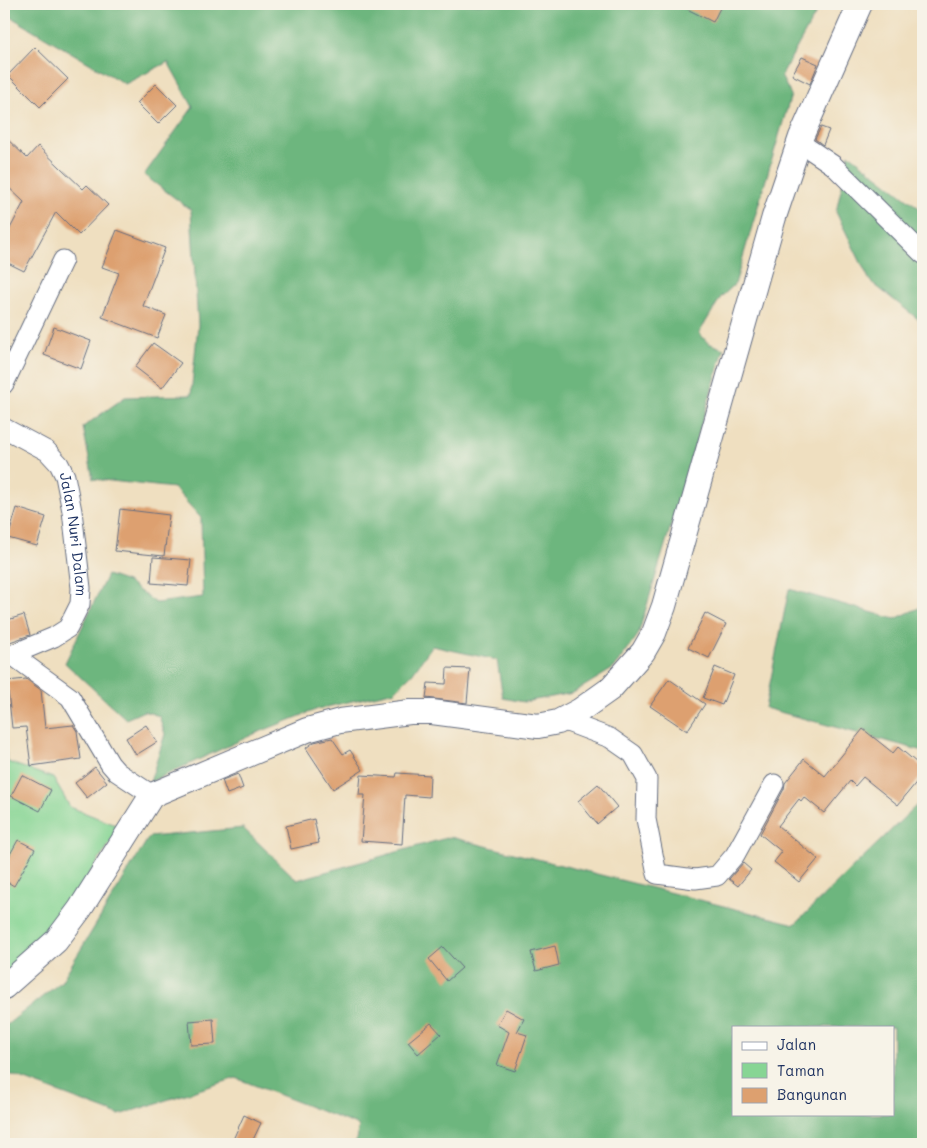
<svg xmlns="http://www.w3.org/2000/svg" width="927" height="1148" viewBox="0 0 927 1148" font-family="Mali,sans-serif">
  <style>
    .green { fill: #87d594; stroke: #518279 }
    .forest { fill: #6db67e; stroke: #44726e; fill-rule: evenodd }
    .building { fill: #dda06f }
    .lines { fill: none; stroke-linecap: round; stroke-linejoin: round }
    .minor-casing { stroke: #656d80; stroke-width: 21 }
    .major-casing { stroke: #656d80; stroke-width: 26 }
    .minor { stroke: #fff; stroke-width: 19 }
    .major { stroke: #fff; stroke-width: 24 }
    .labels { text-anchor: middle; stroke-width: 4; stroke-linejoin: round; paint-order: stroke }
    .street-label { font-size: 15px; fill: #1b2f5e; stroke: #f7f3e8 }
  </style>
  <rect width="100%" height="100%" fill="#f7f3e8"/>
  <filter id="ink" filterUnits="userSpaceOnUse"><feTurbulence type="fractalNoise" baseFrequency=".02" numOctaves="2"/><feDisplacementMap in="SourceGraphic" scale="10" xChannelSelector="R" yChannelSelector="G"/><feConvolveMatrix kernelMatrix="1 2 1 2 8 2 1 2 1" color-interpolation-filters="sRGB"/></filter>
  <filter id="wash" filterUnits="userSpaceOnUse"><feTurbulence type="fractalNoise" baseFrequency=".0096" numOctaves="4" result="noise"/><feDisplacementMap in="SourceGraphic" scale="20" xChannelSelector="R" yChannelSelector="G"/><feGaussianBlur stdDeviation="1.12" result="paint"/><feColorMatrix in="noise" values="0 0 0 0 0 0 0 0 0 0 0 0 0 0 0 0 0 1.4 0 .05"/><feComposite in="paint" operator="in"/></filter>
  <g filter="url(#wash)">
    <rect width="100%" height="100%" fill="#efdfc0"/>
    <polygon class="green" points="4,745 8,762 53,778 70,807 121,827 50,933 4,974"/>
    <g class="forest">
      <polygon points="4,4 821,4 781,76 791,95 735,284 721,297 699,333 708,343 724,349 638,635 614,668 573,693 524,702 503,698 497,660 432,646 412,674 395,691 318,709 254,734 150,782 165,734 159,716 144,711 126,719 65,663 107,575 127,582 156,603 203,597 201,518 174,488 93,479 83,427 125,397 191,395 198,325 191,210 144,175 193,107 168,62 125,84 4,13"/>
      <polygon points="849,154 923,211 923,323 870,281 836,212"/>
      <polygon points="789,589 895,619 923,606 923,751 765,708"/>
      <path d="M 923,799 L 923,1144 L 355,1144 L 359,1126 L 236,1078 L 119,1115 L 4,1072 L 4,1027 L 61,982 L 149,837 L 243,828 L 297,880 L 450,837 L 795,924 ZM 733,1027 L 893,1027 L 893,1114 L 733,1114 Z"/>
    </g>
    <g id="blocks">
      <g class="building">
        <polygon points="677,4 722,4 713,22"/>
        <polygon points="35,47 68,79 40,107 8,75"/>
        <polygon points="802,57 818,64 810,84 792,75"/>
        <polygon points="156,84 177,105 158,124 137,103"/>
        <polygon points="821,127 829,130 823,145 815,139"/>
        <polygon points="4,136 27,158 38,146 83,189 87,185 108,205 79,235 56,212 24,271 4,261 4,240 24,202 4,183"/>
        <polygon points="117,230 165,248 143,306 166,315 157,338 102,317 119,273 102,267"/>
        <polygon points="54,327 91,341 81,369 44,355"/>
        <polygon points="153,343 181,363 162,388 135,367"/>
        <polygon points="17,508 46,517 37,546 8,538"/>
        <polygon points="120,509 169,515 164,556 115,551"/>
        <polygon points="153,557 191,560 188,586 151,583"/>
        <polygon points="705,613 726,624 709,658 688,648"/>
        <polygon points="24,615 30,635 4,644 4,621"/>
        <polygon points="715,667 734,675 722,705 703,698"/>
        <polygon points="447,668 470,669 467,703 426,698 428,683 446,684"/>
        <polygon points="26,679 41,690 45,728 73,725 77,731 81,759 31,766 26,727 12,728 7,681"/>
        <polygon points="669,679 705,704 687,731 650,706"/>
        <polygon points="146,725 157,742 136,755 126,738"/>
        <polygon points="863,729 893,753 898,747 923,768 923,774 898,805 863,777 855,786 850,781 824,813 804,797 801,801 799,799 778,826 818,859 799,882 774,862 782,852 760,834 784,789 785,783 804,759 825,776"/>
        <polygon points="332,738 343,754 350,750 363,770 333,789 306,748 314,742"/>
        <polygon points="95,767 107,782 87,798 75,783"/>
        <polygon points="397,773 430,775 429,797 405,795 402,844 361,841 365,795 359,795 361,775 396,777"/>
        <polygon points="238,774 243,788 227,794 222,780"/>
        <polygon points="22,775 51,790 40,811 11,796"/>
        <polygon points="598,784 617,807 597,824 578,801"/>
        <polygon points="314,819 319,843 291,849 286,826"/>
        <polygon points="18,840 35,849 14,886 4,880 4,865"/>
        <polygon points="743,863 751,870 738,886 729,879"/>
        <polygon points="555,946 559,965 536,971 531,952"/>
        <polygon points="443,947 462,968 447,981 429,959"/>
        <polygon points="506,1009 524,1019 517,1032 527,1035 515,1071 497,1065 509,1032 497,1025"/>
        <polygon points="213,1019 215,1044 191,1045 189,1021"/>
        <polygon points="431,1023 441,1034 418,1054 408,1042"/>
        <polygon points="244,1115 261,1123 251,1144 231,1144"/>
      </g>
    </g>
  </g>
  <g filter="url(#ink)">
    <use href="#blocks" fill-opacity="0" stroke="#656d80" stroke-width="1"/>
    <g class="lines">
      <defs>
        <g id="minor">
          <polyline points="799,142 833,165 923,254"/>
          <polyline points="4,384 63,260"/>
          <path id="s1" d="M 4,428 L 47,451 L 59,464 L 65,476 L 72,511 L 81,588 L 80,604 L 68,628 L 54,637 L 4,658"/>
          <polyline points="12,655 70,697 110,764 117,772 152,795"/>
          <polyline points="562,720 610,738 633,754 647,779 646,819 657,874 695,879 717,876 735,855 774,784"/>
        </g>
        <polyline id="major" points="4,987 56,941 80,909 152,795 307,730 340,721 410,712 432,712 538,726 558,722 579,711 610,689 643,652 654,633 664,606 774,217 801,137 860,4"/>
      </defs>
      <use href="#minor" class="minor-casing"/>
      <use href="#major" class="major-casing"/>
      <use href="#minor" class="minor"/>
      <use href="#major" class="major"/>
    </g>
  </g>
  <g class="labels">
    <g class="street-label">
      <text dy="5" stroke="none"><textPath href="#s1" startOffset="139">Jalan Nuri Dalam</textPath></text>
    </g>
  </g>
  <rect width="927" height="1148" fill="none" stroke="#f7f3e8" stroke-width="20"/>
  <rect x="732" y="1026" width="162" height="90" fill="#f7f3e8" stroke="#9fa5b1"/>
  <rect x="742" y="1042" width="25" height="8" fill="#ffffff" stroke="#9fa5b1"/>
  <text x="777" y="1050" font-size="15" fill="#1b2f5e">Jalan</text>
  <rect x="742" y="1063" width="25" height="15" fill="#87d594" stroke="#9fa5b1"/>
  <text x="777" y="1076" font-size="15" fill="#1b2f5e">Taman</text>
  <rect x="742" y="1088" width="25" height="15" fill="#dda06f" stroke="#9fa5b1"/>
  <text x="777" y="1100" font-size="15" fill="#1b2f5e">Bangunan</text>
</svg>
